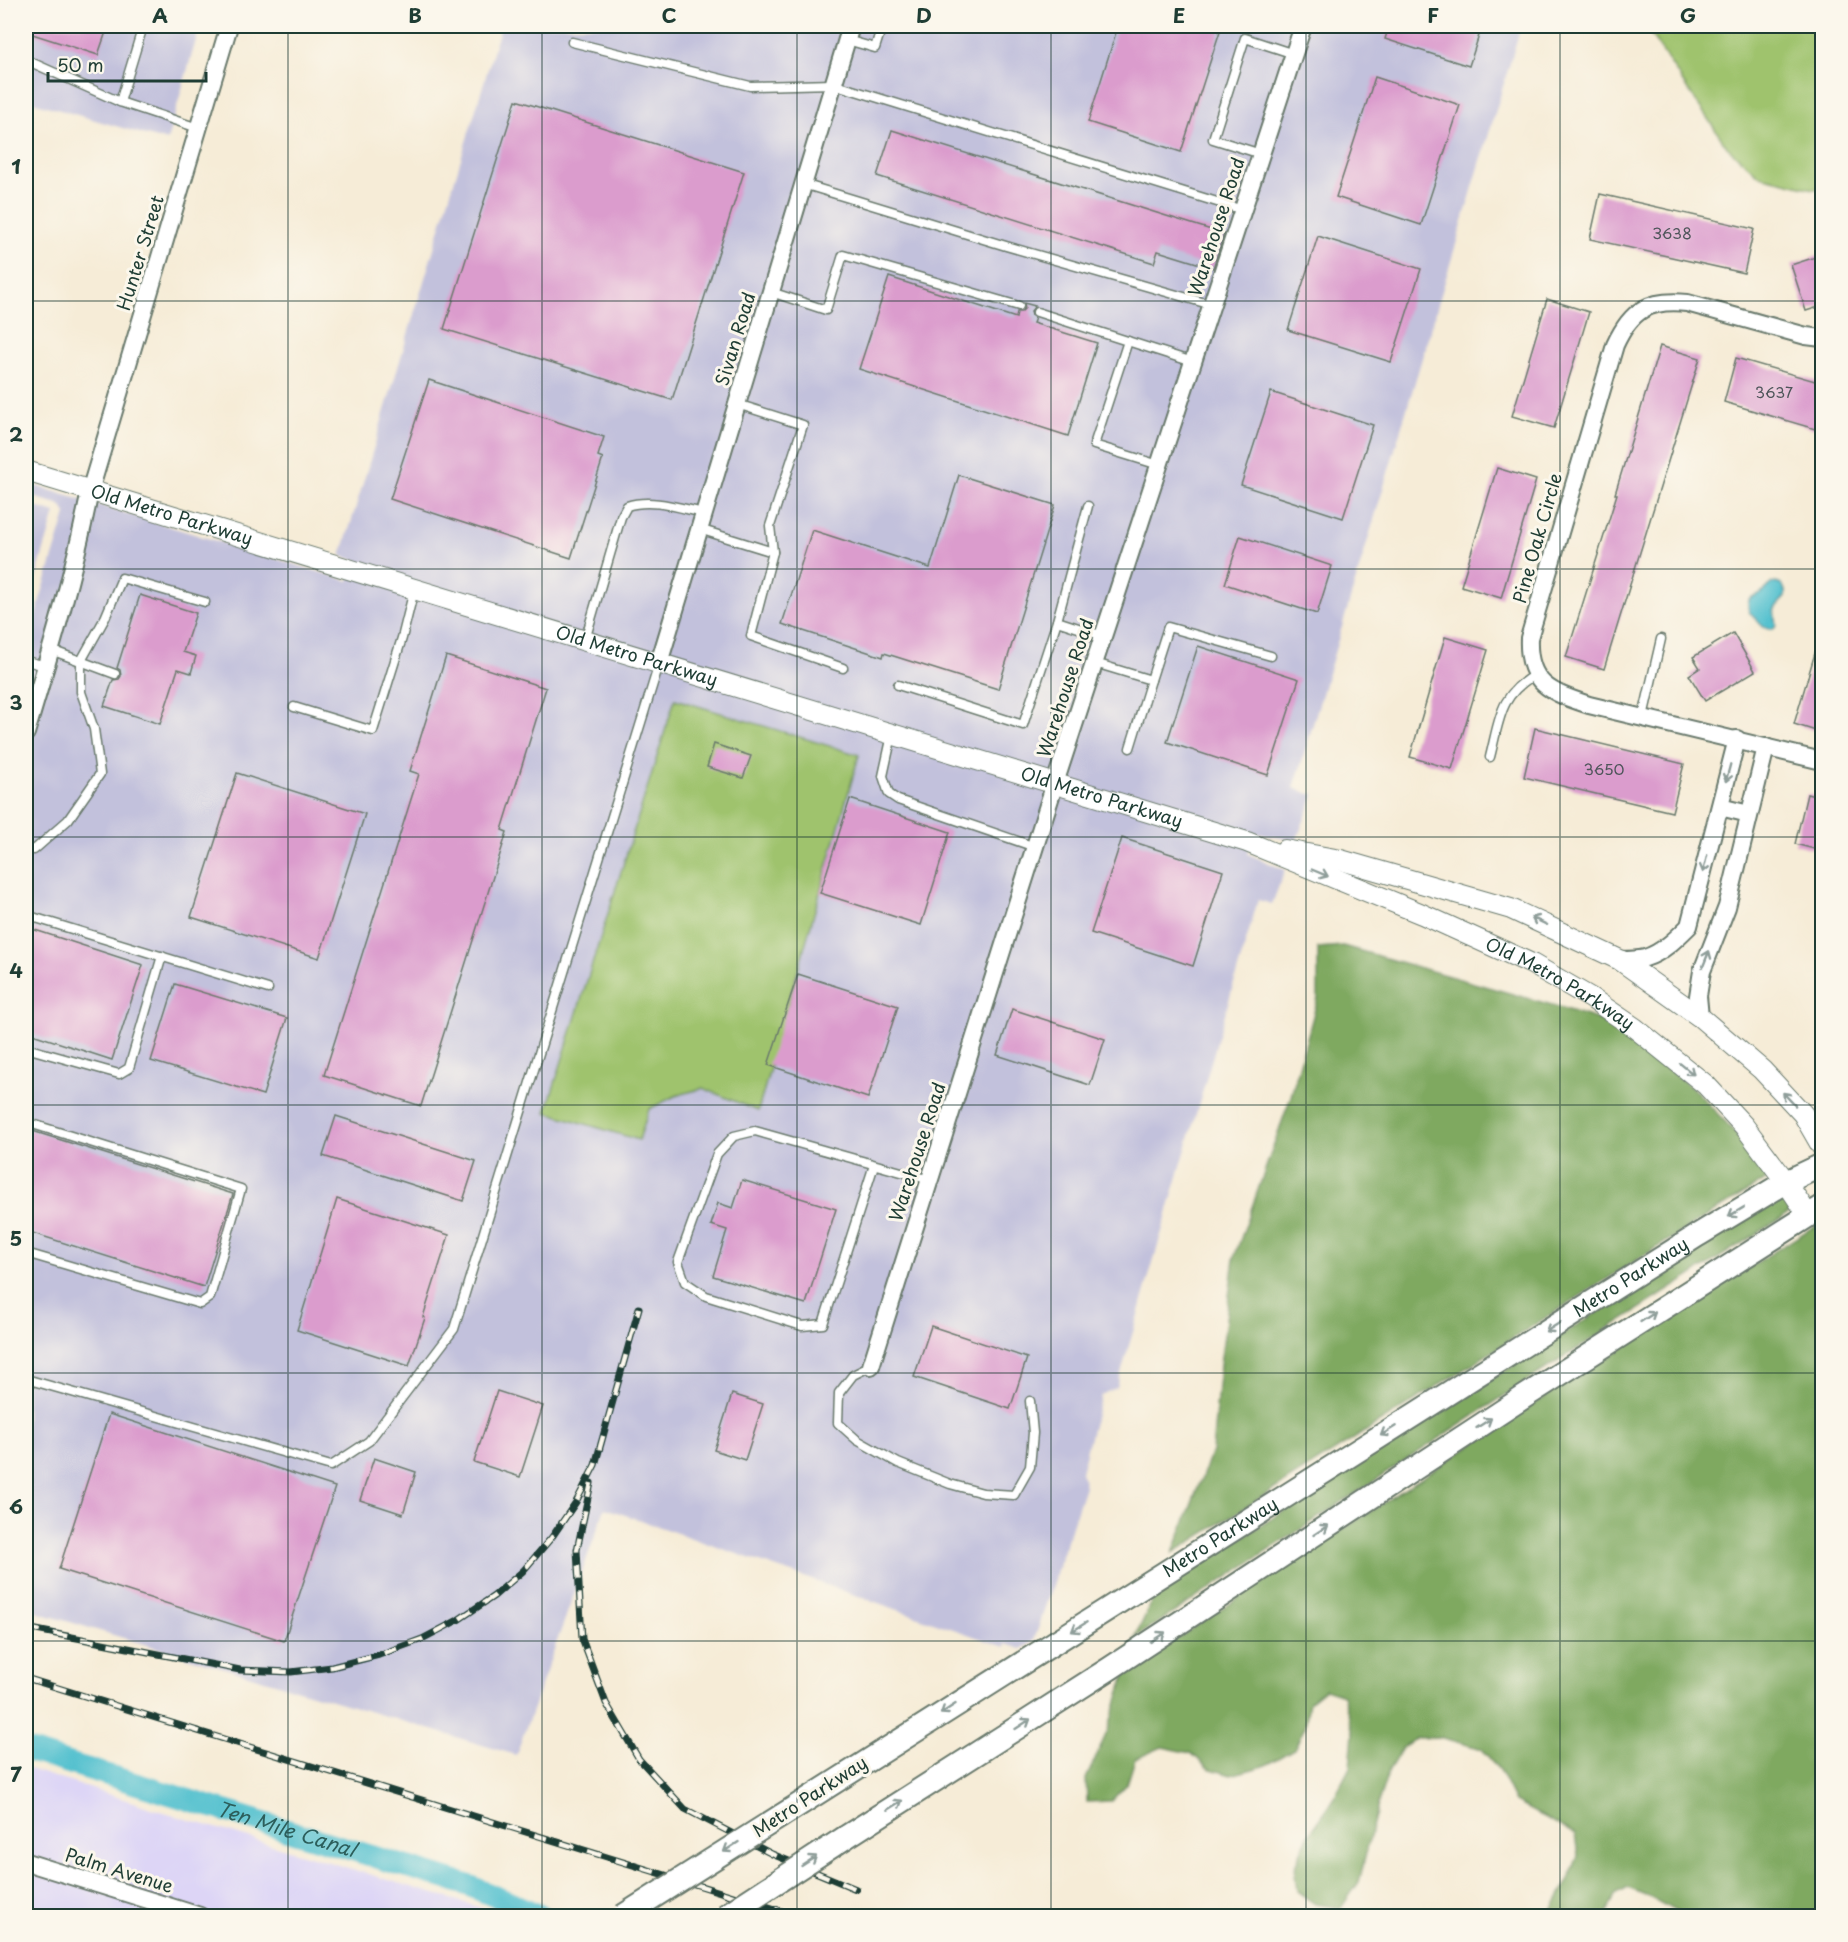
<svg xmlns="http://www.w3.org/2000/svg" width="1848" height="1942" viewBox="0 0 1848 1942" font-family="'Playpen Sans',sans-serif">
  <style>
    .built { fill: #ddd5f6 }
    .industrial { fill: #c2c1dc }
    .green { fill: #9fc36d; stroke: #5f8050; stroke-width: 1.5 }
    .forest { fill: #7fa960; stroke: #4f734a; stroke-width: 1.5 }
    .water { fill: #55c1cf; stroke: #3a7f82; stroke-width: 1.5 }
    .lines { fill: none; stroke-linecap: round; stroke-linejoin: round }
    .canal { stroke: #55c1cf; stroke-width: 22 }
    .building { fill: #db9ccd }
    .service-casing { stroke: #6a7a6d; stroke-width: 11 }
    .minor-casing { stroke: #6a7a6d; stroke-width: 20 }
    .tertiary-casing { stroke: #6a7a6d; stroke-width: 22 }
    .secondary-casing { stroke: #6a7a6d; stroke-width: 26 }
    .service { stroke: #fff; stroke-width: 8 }
    .minor { stroke: #fff; stroke-width: 16 }
    .tertiary { stroke: #fff; stroke-width: 20 }
    .secondary { stroke: #fff; stroke-width: 22 }
    .rail-casing { stroke: #1f3d34; stroke-width: 7 }
    .rail { stroke: #fbf7ec; stroke-width: 4.5; stroke-dasharray: 14; stroke-linecap: butt }
    .secondary-bridge-casing { stroke: #6a7a6d; stroke-width: 26; stroke-linecap: butt }
    .secondary-bridge { stroke: #fff; stroke-width: 22 }
    .oneway { stroke: #8f9e9a }
    .grid { fill: none; stroke: #1f3d34; stroke-width: 1.5; stroke-opacity: 0.55 }
    .labels { text-anchor: middle; stroke-width: 6; stroke-linejoin: round; paint-order: stroke }
    .number-label { font-size: 15px; fill: #4e555a }
    .street-label { font-size: 18px; fill: #1f3d34; stroke: #fbf7ec }
    .water-label { font-size: 20px; font-style: italic; fill: #2c5e5b; stroke: #fbf7ec }
    .neatline { fill: none; stroke: #1f3d34; stroke-width: 2 }
    .grid-label { font-size: 20px; text-anchor: middle; font-weight: bold; fill: #1f3d34 }
  </style>
  <rect width="100%" height="100%" fill="#fbf7ec"/>
  <filter id="ink" filterUnits="userSpaceOnUse"><feTurbulence type="fractalNoise" baseFrequency=".0167" numOctaves="2"/><feDisplacementMap in="SourceGraphic" scale="12" xChannelSelector="R" yChannelSelector="G"/><feConvolveMatrix kernelMatrix="1 2 1 2 8 2 1 2 1" color-interpolation-filters="sRGB"/></filter>
  <filter id="wash" filterUnits="userSpaceOnUse"><feTurbulence type="fractalNoise" baseFrequency=".008" numOctaves="4" result="noise"/><feDisplacementMap in="SourceGraphic" scale="24" xChannelSelector="R" yChannelSelector="G"/><feGaussianBlur stdDeviation="1.35" result="paint"/><feColorMatrix in="noise" values="0 0 0 0 0 0 0 0 0 0 0 0 0 0 0 0 0 1.4 0 .05"/><feComposite in="paint" operator="in"/></filter>
  <g filter="url(#wash)">
    <rect width="100%" height="100%" fill="#f6ecd7"/>
    <polygon class="built" points="26,1768 189,1820 508,1916 26,1916"/>
    <g class="industrial">
      <polygon points="26,26 200,26 167,141 26,100"/>
      <polygon points="501,26 1521,26 1294,788 1310,794 1315,793 1296,841 1254,833 1248,854 1285,870 1272,904 1258,900 1117,1387 1101,1395 1081,1472 1085,1486 1034,1641 1021,1649 1006,1644 1005,1647 605,1508 516,1755 26,1609 26,646 66,514 63,508 58,504 26,495 26,483 349,581 356,560 341,556"/>
      <polygon points="26,504 55,513 26,611"/>
    </g>
    <g class="green">
      <polygon points="1645,26 1822,26 1822,188 1813,189 1760,176 1727,147"/>
      <polygon points="675,699 859,755 758,1111 703,1088 675,1096 649,1109 639,1140 546,1112"/>
    </g>
    <g class="forest">
      <polygon points="1343,946 1552,1005 1606,1022 1628,1037 1697,1092 1735,1132 1769,1178 1691,1226 1173,1553 1212,1451 1220,1365 1234,1258 1291,1096 1318,998 1318,948"/>
      <polygon points="1783,1197 1792,1211 1516,1388 1135,1638 1156,1592 1705,1244"/>
      <polygon points="1822,1221 1822,1916 1684,1916 1648,1896 1628,1888 1615,1895 1606,1916 1549,1916 1569,1879 1578,1856 1575,1834 1515,1802 1499,1770 1482,1749 1439,1737 1416,1738 1402,1748 1389,1770 1378,1804 1359,1882 1341,1908 1315,1904 1297,1891 1294,1868 1308,1836 1330,1805 1350,1767 1353,1732 1343,1695 1325,1689 1309,1702 1305,1727 1294,1749 1264,1766 1231,1775 1208,1768 1191,1753 1162,1747 1135,1759 1127,1784 1111,1801 1087,1802 1086,1779 1108,1730 1126,1672 1531,1406"/>
    </g>
    <path class="water" d="M 1772,583 C 1782,583 1786,587 1785,597 C 1773,611 1773,605 1776,625 L 1773,629 C 1760,630 1759,619 1749,612 C 1745,594 1755,598 1765,590 C 1768,588 1770,585 1772,583 Z"/>
    <g class="lines">
      <path class="canal" id="s1" d="M 26,1750 L 470,1886 L 542,1916"/>
    </g>
    <g id="blocks">
      <g class="building">
        <polygon points="26,26 108,26 98,55 26,32"/>
        <polygon points="1118,26 1201,26 1220,31 1181,152 1088,122"/>
        <polygon points="1389,26 1482,26 1469,66 1385,39"/>
        <polygon points="1375,77 1460,105 1421,225 1336,197"/>
        <polygon points="516,100 744,172 672,400 444,329"/>
        <polygon points="892,130 1224,234 1213,268 1158,251 1154,263 877,176"/>
        <polygon points="1600,194 1754,229 1744,273 1590,239"/>
        <polygon points="1318,236 1421,269 1391,362 1288,330"/>
        <polygon points="1822,255 1822,306 1806,311 1791,265"/>
        <polygon points="889,277 1016,318 1017,312 1021,312 1025,308 1024,303 1035,306 1031,311 1032,316 1035,318 1033,323 1097,343 1068,436 859,369"/>
        <polygon points="1547,299 1589,312 1554,428 1512,416"/>
        <polygon points="1660,346 1700,358 1604,669 1566,657 1617,494 1615,494"/>
        <polygon points="1736,358 1822,383 1822,431 1724,402"/>
        <polygon points="429,380 604,437 598,456 603,458 571,558 390,499"/>
        <polygon points="1271,392 1373,425 1343,518 1241,485"/>
        <polygon points="1497,468 1536,480 1501,598 1461,586"/>
        <polygon points="959,475 1055,505 998,689 884,653 883,657 782,624 812,530 930,568"/>
        <polygon points="1240,536 1332,566 1317,614 1225,584"/>
        <polygon points="140,595 196,613 183,652 196,656 191,673 178,669 160,724 104,706 113,680 119,679 121,676 120,670 117,668"/>
        <polygon points="1733,633 1755,671 1705,701 1689,675 1700,668 1693,657"/>
        <polygon points="1445,637 1488,650 1452,769 1410,757"/>
        <polygon points="1818,643 1822,643 1822,733 1794,724"/>
        <polygon points="1198,646 1299,679 1268,775 1167,742"/>
        <polygon points="446,656 546,688 502,830 507,832 421,1106 324,1075 419,774 410,771"/>
        <polygon points="1535,728 1684,764 1672,812 1524,777"/>
        <polygon points="714,744 751,756 743,778 707,767"/>
        <polygon points="237,773 365,814 319,958 191,917"/>
        <polygon points="1807,794 1822,798 1822,851 1795,844"/>
        <polygon points="850,799 950,832 921,925 820,893"/>
        <polygon points="1122,838 1223,871 1193,966 1091,933"/>
        <polygon points="32,929 143,965 112,1060 26,1032 26,1010 30,996 26,995 26,948"/>
        <polygon points="798,974 898,1006 868,1098 768,1065"/>
        <polygon points="175,984 287,1018 263,1095 151,1061"/>
        <polygon points="1012,1009 1105,1039 1090,1085 997,1055"/>
        <polygon points="336,1116 476,1161 463,1201 323,1156"/>
        <polygon points="26,1129 233,1194 204,1287 26,1231"/>
        <polygon points="742,1180 836,1209 806,1304 713,1276 727,1230 711,1225 718,1203 733,1208"/>
        <polygon points="337,1199 449,1235 423,1317 425,1318 409,1366 297,1330"/>
        <polygon points="931,1326 1027,1358 1010,1409 914,1377"/>
        <polygon points="497,1391 543,1406 520,1477 474,1462"/>
        <polygon points="732,1394 763,1404 745,1460 714,1450"/>
        <polygon points="109,1414 335,1487 284,1641 59,1569"/>
        <polygon points="374,1458 416,1472 403,1514 360,1500"/>
      </g>
    </g>
  </g>
  <g filter="url(#ink)">
    <use href="#blocks" fill-opacity="0" stroke="#6a7a6d" stroke-width="1.5"/>
    <g class="lines">
      <defs>
        <g id="service">
          <polyline points="143,26 120,102 198,128"/>
          <polyline points="847,40 875,48 882,26"/>
          <polyline points="572,42 750,86 833,84 1243,210"/>
          <polyline points="26,60 120,102"/>
          <polyline points="1261,154 1213,139 1245,38 1294,54"/>
          <polyline points="803,184 1006,246 1212,305"/>
          <polyline points="771,292 826,310 843,255 1019,306"/>
          <polyline points="1037,312 1193,362"/>
          <polyline points="1128,341 1094,445 1159,465"/>
          <polyline points="737,404 803,425 770,526 773,552"/>
          <polyline points="699,529 773,552 751,636 843,668"/>
          <polyline points="1057,621 1088,506"/>
          <path d="M 585,640 L 621,517 L 627,506 C 651,498 680,508 704,513"/>
          <polyline points="51,650 115,674"/>
          <polyline points="26,661 46,666"/>
          <polyline points="1095,663 1151,680 1130,748"/>
          <polyline points="1151,680 1168,627 1271,656"/>
          <polyline points="898,685 1023,725 1057,621 1103,636"/>
          <polyline points="294,707 373,731 402,638 414,590"/>
          <polyline points="1643,717 1661,639"/>
          <polyline points="892,735 883,776 889,794 898,800 1035,847"/>
          <path d="M 1490,757 C 1500,718 1499,695 1536,674"/>
          <polyline points="26,847 34,850 68,820 100,774 94,729 81,692 81,661 105,618 122,578 205,602"/>
          <polyline points="26,915 268,989"/>
          <polyline points="26,1048 119,1074 129,1068 162,956"/>
          <polyline points="26,1122 241,1189 210,1297 200,1304 26,1253"/>
          <polyline points="874,1165 823,1324 802,1326 706,1296 685,1282 678,1262 717,1154 734,1136 755,1131 930,1180"/>
          <polyline points="871,1366 853,1375 839,1393 838,1423 857,1440 898,1463 950,1484 983,1493 1014,1495 1030,1467 1033,1433 1030,1401"/>
          <polyline points="26,1379 331,1466 369,1441 454,1329 659,664"/>
        </g>
        <g id="minor">
          <path d="M 1822,338 L 1806,336 L 1687,303 C 1649,299 1631,310 1615,345 L 1529,638 C 1527,684 1550,692 1589,705 L 1822,761"/>
          <polyline points="659,663 851,26"/>
          <path d="M 26,733 C 50,653 74,573 90,491 L 229,26"/>
          <polyline points="1720,807 1749,814"/>
          <path d="M 1620,960 C 1628,960 1637,960 1645,958 C 1662,953 1677,938 1689,926 L 1737,739"/>
          <polyline points="1700,1017 1698,996 1702,971 1727,907 1766,747"/>
          <polyline points="871,1366 1055,783 1303,26"/>
          <polyline points="26,1862 200,1916"/>
        </g>
        <g id="tertiary">
          <path id="s2" d="M 26,471 L 1247,842 L 1422,914 L 1532,964 L 1591,998 L 1635,1028 L 1706,1085 L 1744,1126 L 1786,1182 L 1808,1215"/>
          <polyline points="1285,850 1341,860 1511,909 1620,960 1700,1017 1762,1070 1803,1114 1822,1147"/>
        </g>
        <g id="secondary">
          <path id="s3" d="M 781,1816 L 1698,1235 L 1786,1182 L 1822,1165"/>
          <polyline points="846,1837 1109,1669 1524,1397 1822,1207"/>
        </g>
      </defs>
      <use href="#service" class="service-casing"/>
      <use href="#minor" class="minor-casing"/>
      <use href="#tertiary" class="tertiary-casing"/>
      <use href="#secondary" class="secondary-casing"/>
      <use href="#service" class="service"/>
      <use href="#minor" class="minor"/>
      <use href="#tertiary" class="tertiary"/>
      <use href="#secondary" class="secondary"/>
      <defs>
        <g id="rail">
          <polyline points="591,1483 577,1550 582,1639 606,1703 639,1759 685,1809 772,1854 856,1889"/>
          <polyline points="26,1628 240,1670 291,1672 332,1667 379,1655 422,1639 458,1620 494,1596 523,1571 552,1537 576,1502 595,1465 639,1308"/>
          <polyline points="26,1678 798,1916"/>
        </g>
      </defs>
      <use href="#rail" class="rail-casing"/>
      <use href="#rail" class="rail"/>
      <defs>
        <g id="secondary-bridge">
          <polyline points="623,1916 781,1816"/>
          <polyline points="725,1916 846,1837"/>
        </g>
      </defs>
      <use href="#secondary-bridge" class="secondary-bridge-casing"/>
      <use href="#secondary-bridge" class="secondary-bridge"/>
    </g>
    <defs><path id="oneway-shaft" d="M-6 0H5M1.5-3L5.5 0L1.5 3" fill="none" stroke-width="1.6" stroke-linecap="round" stroke-linejoin="round" transform="scale(1.5)"/></defs>
    <g class="oneway">
      <use href="#oneway-shaft" transform="translate(1728 773) rotate(105)"/>
      <use href="#oneway-shaft" transform="translate(1705 864) rotate(104)"/>
      <use href="#oneway-shaft" transform="translate(1320 873) rotate(23)"/>
      <use href="#oneway-shaft" transform="translate(1539 921) rotate(-155)"/>
      <use href="#oneway-shaft" transform="translate(1706 959) rotate(-68)"/>
      <use href="#oneway-shaft" transform="translate(1687 1069) rotate(39)"/>
      <use href="#oneway-shaft" transform="translate(1789 1099) rotate(-133)"/>
      <use href="#oneway-shaft" transform="translate(1736 1212) rotate(149)"/>
      <use href="#oneway-shaft" transform="translate(1648 1317) rotate(-33)"/>
      <use href="#oneway-shaft" transform="translate(1553 1327) rotate(148)"/>
      <use href="#oneway-shaft" transform="translate(1484 1423) rotate(-33)"/>
      <use href="#oneway-shaft" transform="translate(1388 1431) rotate(148)"/>
      <use href="#oneway-shaft" transform="translate(1321 1530) rotate(-33)"/>
      <use href="#oneway-shaft" transform="translate(1079 1627) rotate(148)"/>
      <use href="#oneway-shaft" transform="translate(1158 1637) rotate(-33)"/>
      <use href="#oneway-shaft" transform="translate(948 1709) rotate(147)"/>
      <use href="#oneway-shaft" transform="translate(1023 1724) rotate(-33)"/>
      <use href="#oneway-shaft" transform="translate(895 1805) rotate(-32)"/>
      <use href="#oneway-shaft" transform="translate(731 1847) rotate(147)"/>
      <use href="#oneway-shaft" transform="translate(809 1861) rotate(-33)"/>
    </g>
  </g>
  <path class="grid" d="M 288,26 L 288,1916M 542,26 L 542,1916M 797,26 L 797,1916M 1051,26 L 1051,1916M 1306,26 L 1306,1916M 1560,26 L 1560,1916M 26,301 L 1822,301M 26,569 L 1822,569M 26,837 L 1822,837M 26,1105 L 1822,1105M 26,1373 L 1822,1373M 26,1641 L 1822,1641"/>
  <g class="labels">
    <g class="number-label">
      <text x="1672" y="239">3638</text>
      <text x="1774" y="398">3637</text>
      <text x="1604" y="775">3650</text>
    </g>
    <g class="street-label">
      <text transform="translate(1217 227) rotate(-72)" y="6">Warehouse Road</text>
      <text transform="translate(141 253) rotate(-73)" y="6">Hunter Street</text>
      <text transform="translate(736 339) rotate(-73)" y="6">Sivan Road</text>
      <text dy="6" stroke="none"><textPath href="#s2" startOffset="152">Old Metro Parkway</textPath></text>
      <text transform="translate(1538 538) rotate(-74)" y="6">Pine Oak Circle</text>
      <text dy="6" stroke="none"><textPath href="#s2" startOffset="638">Old Metro Parkway</textPath></text>
      <text transform="translate(1066 688) rotate(-72)" y="6">Warehouse Road</text>
      <text dy="6" stroke="none"><textPath href="#s2" startOffset="1124">Old Metro Parkway</textPath></text>
      <text dy="6" stroke="none"><textPath href="#s2" startOffset="1620">Old Metro Parkway</textPath></text>
      <text transform="translate(918 1152) rotate(-72)" y="6">Warehouse Road</text>
      <text dy="6" stroke="none"><textPath href="#s3" startOffset="1006">Metro Parkway</textPath></text>
      <text dy="6" stroke="none"><textPath href="#s3" startOffset="520">Metro Parkway</textPath></text>
      <text transform="translate(810 1797) rotate(-33)" y="6">Metro Parkway</text>
      <text transform="translate(119 1871) rotate(17)" y="6">Palm Avenue</text>
    </g>
    <g class="water-label">
      <text dy="7" stroke="none"><textPath href="#s1" startOffset="272">Ten Mile Canal</textPath></text>
    </g>
  </g>
  <rect width="1848" height="1942" fill="none" stroke="#fbf7ec" stroke-width="66"/>
  <path d="M48 72v9h158v-9" fill="none" stroke="#1f3d34" stroke-width="3"/>
  <text x="57" y="72" font-size="18" fill="#1f3d34" stroke="#fbf7ec" stroke-width="4.5" paint-order="stroke">50 m</text>
  <rect x="33" y="33" width="1782" height="1876" class="neatline"/>
  <g class="grid-label">
    <text x="160" y="23">A</text>
    <text x="415" y="23">B</text>
    <text x="669" y="23">C</text>
    <text x="924" y="23">D</text>
    <text x="1179" y="23">E</text>
    <text x="1433" y="23">F</text>
    <text x="1688" y="23">G</text>
    <text x="16" y="174">1</text>
    <text x="16" y="442">2</text>
    <text x="16" y="710">3</text>
    <text x="16" y="978">4</text>
    <text x="16" y="1246">5</text>
    <text x="16" y="1514">6</text>
    <text x="16" y="1782">7</text>
  </g>
</svg>
